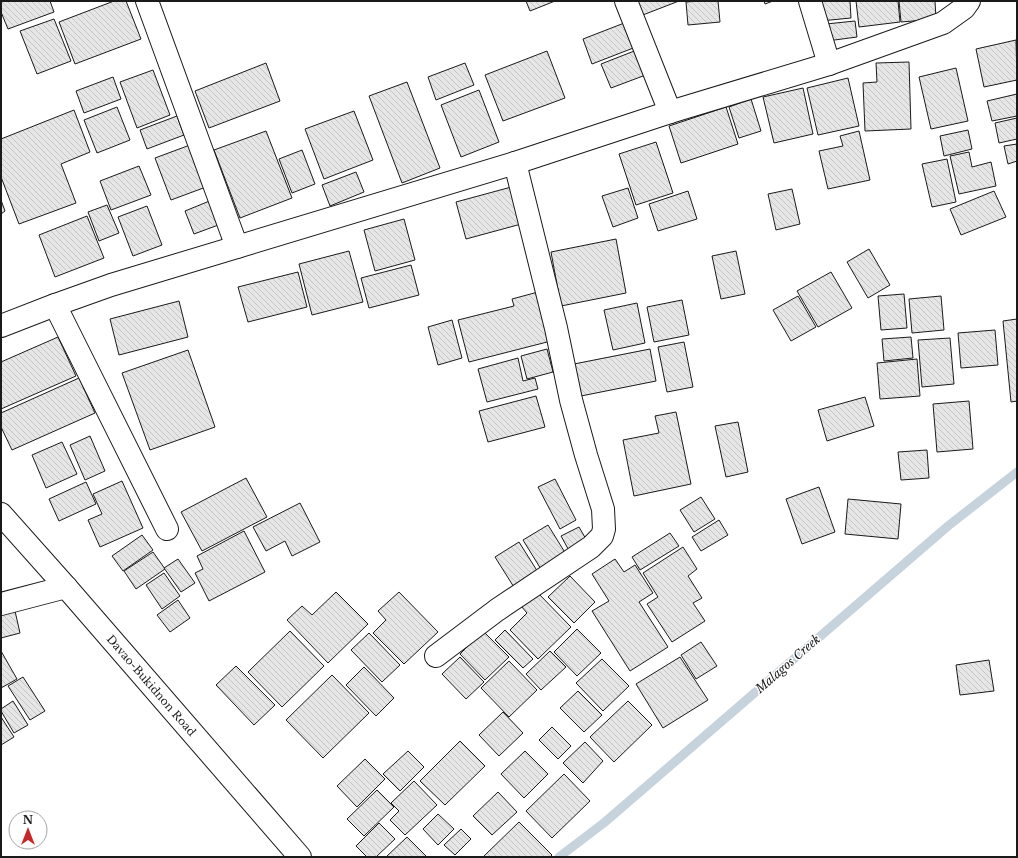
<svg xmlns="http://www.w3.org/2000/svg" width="1018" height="858" viewBox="0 0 1018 858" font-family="'Libre Baskerville',serif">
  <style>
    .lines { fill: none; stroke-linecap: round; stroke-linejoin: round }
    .stream { stroke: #c6d2dc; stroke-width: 9 }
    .building { fill: url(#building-back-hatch); stroke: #1a1a1a }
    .minor-casing { stroke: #1a1a1a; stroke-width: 24 }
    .trunk-casing { stroke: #1a1a1a; stroke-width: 24 }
    .minor { stroke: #fff; stroke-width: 22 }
    .trunk { stroke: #fff; stroke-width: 22 }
    .labels { text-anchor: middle; stroke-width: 3; stroke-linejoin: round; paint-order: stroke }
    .street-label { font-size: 11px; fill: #1a1a1a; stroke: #fff }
    .water-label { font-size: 12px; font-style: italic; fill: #1a1a1a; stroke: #fff }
  </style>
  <defs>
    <pattern id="building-back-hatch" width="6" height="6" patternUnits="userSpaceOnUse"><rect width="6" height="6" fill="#e6e6e6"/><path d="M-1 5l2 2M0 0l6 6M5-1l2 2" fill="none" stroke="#c5c5c5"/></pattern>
  </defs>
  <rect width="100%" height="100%" fill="#fff"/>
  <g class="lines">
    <polyline class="stream" points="559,857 605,822 948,526 1017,472"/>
  </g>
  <g class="building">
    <polygon points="1,1 50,1 54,12 8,29 1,12"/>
    <polygon points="114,1 126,1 141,39 75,64 59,22"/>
    <polygon points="526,1 555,1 530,11"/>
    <polygon points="628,1 679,1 635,18"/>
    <polygon points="700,1 718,1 720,22 688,25 686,2"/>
    <polygon points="764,1 773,1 765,4"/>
    <polygon points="818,1 850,1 851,18 820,21"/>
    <polygon points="856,1 898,1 900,22 859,27"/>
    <polygon points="899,1 935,1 936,19 901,22"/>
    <polygon points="54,19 71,61 37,74 20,31"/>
    <polygon points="632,20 641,45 592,64 583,39"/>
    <polygon points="855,21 857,37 827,41 826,24"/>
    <polygon points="1016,40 1017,80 984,87 976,49"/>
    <polygon points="642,48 651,73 611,88 601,64"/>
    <polygon points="547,51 565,98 503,121 485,75"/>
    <polygon points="909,62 911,129 865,131 863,83 877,82 876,63"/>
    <polygon points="266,63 280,101 209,128 195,91"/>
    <polygon points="465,63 474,85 436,100 428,77"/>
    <polygon points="956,68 968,121 931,129 919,77"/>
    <polygon points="153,70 170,115 137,128 120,82"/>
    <polygon points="113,77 121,99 84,113 76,91"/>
    <polygon points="848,78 859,126 818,135 807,88"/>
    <polygon points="407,82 440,168 402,183 369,96"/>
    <polygon points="803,88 813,134 774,143 763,97"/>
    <polygon points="479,90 499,142 461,157 441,105"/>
    <polygon points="1017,94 1017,116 992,121 987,101"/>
    <polygon points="751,99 761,131 739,138 729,107"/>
    <polygon points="117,107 130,140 97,153 84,120"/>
    <polygon points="726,107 738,144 681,163 669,126"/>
    <polygon points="74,110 90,152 61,164 76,203 19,224 1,177 1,139"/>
    <polygon points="354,111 373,160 324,179 305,129"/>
    <polygon points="177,116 184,135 147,149 140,130"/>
    <polygon points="1017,118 1017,139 999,143 995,123"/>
    <polygon points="968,130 972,149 944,156 940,136"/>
    <polygon points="266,131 292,198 240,218 214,150"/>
    <polygon points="859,131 870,180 828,189 819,151 843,146 840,136"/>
    <polygon points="656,142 673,193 636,205 619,154"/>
    <polygon points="1017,144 1017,161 1008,164 1004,146"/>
    <polygon points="190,145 206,187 171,200 155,158"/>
    <polygon points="302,150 315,184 292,193 279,159"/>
    <polygon points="969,152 972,167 991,162 996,186 959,194 950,156"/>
    <polygon points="947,159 956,202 932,207 922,164"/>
    <polygon points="139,166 151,195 111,210 100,181"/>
    <polygon points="356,172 364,192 330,206 322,185"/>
    <polygon points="515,186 525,223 466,239 456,202"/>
    <polygon points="628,188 638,218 613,227 602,196"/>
    <polygon points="792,189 800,224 776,230 768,194"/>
    <polygon points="688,191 697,219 658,231 649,204"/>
    <polygon points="994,191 1006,217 961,235 950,209"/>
    <polygon points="1,200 5,211 1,214"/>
    <polygon points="212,200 221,224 194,234 185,211"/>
    <polygon points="107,205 119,233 99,241 88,212"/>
    <polygon points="147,206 162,245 133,256 118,217"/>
    <polygon points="87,216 104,258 55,277 39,235"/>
    <polygon points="404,219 415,260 375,271 364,230"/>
    <polygon points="616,239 626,293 561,306 551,252"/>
    <polygon points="869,249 890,285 868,298 847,262"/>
    <polygon points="349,251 363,302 312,315 299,264"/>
    <polygon points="736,251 745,294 721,299 712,256"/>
    <polygon points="411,265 419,295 369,308 361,278"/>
    <polygon points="298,272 307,307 248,322 238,287"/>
    <polygon points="831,272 852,308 818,327 797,291"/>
    <polygon points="538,292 551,341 469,362 458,320 514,306 512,299"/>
    <polygon points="904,294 907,328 881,330 878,296"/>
    <polygon points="798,296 816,327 791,341 773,310"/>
    <polygon points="941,296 944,330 912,333 909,299"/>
    <polygon points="682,300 689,335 654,342 647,307"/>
    <polygon points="179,301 188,337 119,355 110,319"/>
    <polygon points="637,303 645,343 613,350 604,310"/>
    <polygon points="1017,319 1017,401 1011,402 1003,321"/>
    <polygon points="452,320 462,358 438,365 428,327"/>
    <polygon points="995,330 998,365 961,368 958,333"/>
    <polygon points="58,337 76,376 1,409 1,362"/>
    <polygon points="911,337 913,358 884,361 882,339"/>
    <polygon points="950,338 954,384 922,387 918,340"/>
    <polygon points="684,342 693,387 667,392 658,347"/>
    <polygon points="547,349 553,372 527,379 521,356"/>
    <polygon points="650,349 656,381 581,396 574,364"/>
    <polygon points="188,350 215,427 150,450 122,373"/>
    <polygon points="518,358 523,381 535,378 538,389 487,402 478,369"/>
    <polygon points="917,359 920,396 880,399 877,363"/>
    <polygon points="79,378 95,413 12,450 1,427 1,413"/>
    <polygon points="536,396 545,427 488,442 479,411"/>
    <polygon points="865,397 874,426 827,441 818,410"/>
    <polygon points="969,401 973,449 937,452 933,404"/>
    <polygon points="676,412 691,484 634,496 623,440 659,433 655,416"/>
    <polygon points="738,422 748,472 726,477 715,426"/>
    <polygon points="90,436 105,471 85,480 70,445"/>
    <polygon points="62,442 77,474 46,488 32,455"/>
    <polygon points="927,450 929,478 901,480 898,452"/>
    <polygon points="246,478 267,517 202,551 181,512"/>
    <polygon points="555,479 576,520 560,529 538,487"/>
    <polygon points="122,481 143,528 100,547 88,520 102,514 93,494"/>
    <polygon points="86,482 96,504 59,521 49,499"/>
    <polygon points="819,487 835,532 802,544 786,499"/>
    <polygon points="701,497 715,519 694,532 680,510"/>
    <polygon points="848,499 901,504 898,539 845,534"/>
    <polygon points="300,503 320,542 292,556 285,541 266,551 253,527"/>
    <polygon points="719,520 728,535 701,551 692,537"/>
    <polygon points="548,525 569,559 544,574 523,540"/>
    <polygon points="579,527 590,546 572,556 561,536"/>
    <polygon points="244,531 265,572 209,601 195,573 203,569 197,556"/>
    <polygon points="670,533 679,546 640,570 632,557"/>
    <polygon points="142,535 153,550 123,571 112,556"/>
    <polygon points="519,542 541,577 517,592 495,557"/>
    <polygon points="683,547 697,569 688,576 702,598 693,603 705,621 672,642 647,604 658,597 643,573"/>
    <polygon points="153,552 165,569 136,589 124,571"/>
    <polygon points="178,559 195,583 181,592 164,568"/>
    <polygon points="615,559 624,572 635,565 653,593 639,602 668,647 630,671 592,611 609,601 592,574"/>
    <polygon points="164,573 180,596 162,609 146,585"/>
    <polygon points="570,576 595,602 574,623 548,597"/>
    <polygon points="536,591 571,627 538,659 510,630 527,613 521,606"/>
    <polygon points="336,592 368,624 328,663 287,620 302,606 312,615"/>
    <polygon points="399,592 438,632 404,664 373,633 386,620 378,611"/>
    <polygon points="178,600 190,618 170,632 157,615"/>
    <polygon points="15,611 20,633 1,638 1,615"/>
    <polygon points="577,629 601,653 577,676 554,652"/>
    <polygon points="505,630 533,659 523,668 495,640"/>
    <polygon points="290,631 324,666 282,707 248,672"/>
    <polygon points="483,631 509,657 485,680 460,654"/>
    <polygon points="369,633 400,665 382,682 351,650"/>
    <polygon points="701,642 717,666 696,679 681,655"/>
    <polygon points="1,651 17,679 1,688"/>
    <polygon points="550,651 566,667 541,690 526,674"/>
    <polygon points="460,657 484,682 466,699 442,674"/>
    <polygon points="680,657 708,700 663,728 636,684"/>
    <polygon points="602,659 629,686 603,711 576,683"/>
    <polygon points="989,660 994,691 960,695 956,665"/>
    <polygon points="509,661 537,690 509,717 481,688"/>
    <polygon points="236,666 275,705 254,725 216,685"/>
    <polygon points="364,667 394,698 376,716 346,685"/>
    <polygon points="332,675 369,713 323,758 286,720"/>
    <polygon points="23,677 45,711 30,720 8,686"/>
    <polygon points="578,691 602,715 584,732 560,708"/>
    <polygon points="13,701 28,725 14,733 1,711 1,709"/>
    <polygon points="628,701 652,725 614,762 590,737"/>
    <polygon points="503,712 523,733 499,756 479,735"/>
    <polygon points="1,717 14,737 1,745"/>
    <polygon points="552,727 571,746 558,759 539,740"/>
    <polygon points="460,741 485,766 445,805 420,781"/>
    <polygon points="585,742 603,761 583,783 563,763"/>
    <polygon points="408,751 424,767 400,791 383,774"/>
    <polygon points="525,751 548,774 524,798 501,774"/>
    <polygon points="365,759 385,779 357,807 337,786"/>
    <polygon points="564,774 590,801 552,838 526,811"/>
    <polygon points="414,781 437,805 405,835 390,820 399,811 391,803"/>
    <polygon points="377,790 394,807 364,836 347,819"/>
    <polygon points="498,792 517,812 492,835 473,816"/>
    <polygon points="438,814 454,829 438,845 423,829"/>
    <polygon points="519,822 552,855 550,857 485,857 484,856"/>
    <polygon points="379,823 395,839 376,857 367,857 356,846"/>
    <polygon points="461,829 471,839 455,855 444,845"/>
    <polygon points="407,837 427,857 386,857"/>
  </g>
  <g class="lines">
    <defs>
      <g id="minor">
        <polyline points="147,1 237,247"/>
        <polyline points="626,1 670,112"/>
        <polyline points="810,1 829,64"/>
        <polyline points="55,305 167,529"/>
        <polyline points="1,326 55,305 111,285 515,163 670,112 829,64 943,23 964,8 969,1"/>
        <polyline points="1,604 66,587"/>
        <polyline points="436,656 497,610 591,547 602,536 604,529 603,509 586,455 571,400 556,328 515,163"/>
      </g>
      <g id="trunk">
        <path id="s1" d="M 1,514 L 66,587 L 300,857"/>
      </g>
    </defs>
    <use href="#minor" class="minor-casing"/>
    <use href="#trunk" class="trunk-casing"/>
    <use href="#minor" class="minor"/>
    <use href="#trunk" class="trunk"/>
  </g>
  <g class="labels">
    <g class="street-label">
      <text dy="4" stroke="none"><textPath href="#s1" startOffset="228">Davao-Bukidnon Road</textPath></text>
    </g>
    <g class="water-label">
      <text transform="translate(788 664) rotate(-41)" y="4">Malagos Creek</text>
    </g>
  </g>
  <rect width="1018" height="858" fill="none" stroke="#1a1a1a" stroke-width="4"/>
  <g transform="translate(28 830)"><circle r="19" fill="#ffffff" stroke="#a3a3a3"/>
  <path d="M0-3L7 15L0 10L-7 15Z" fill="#c62828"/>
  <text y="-6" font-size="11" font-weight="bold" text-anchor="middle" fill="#1a1a1a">N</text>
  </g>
</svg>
